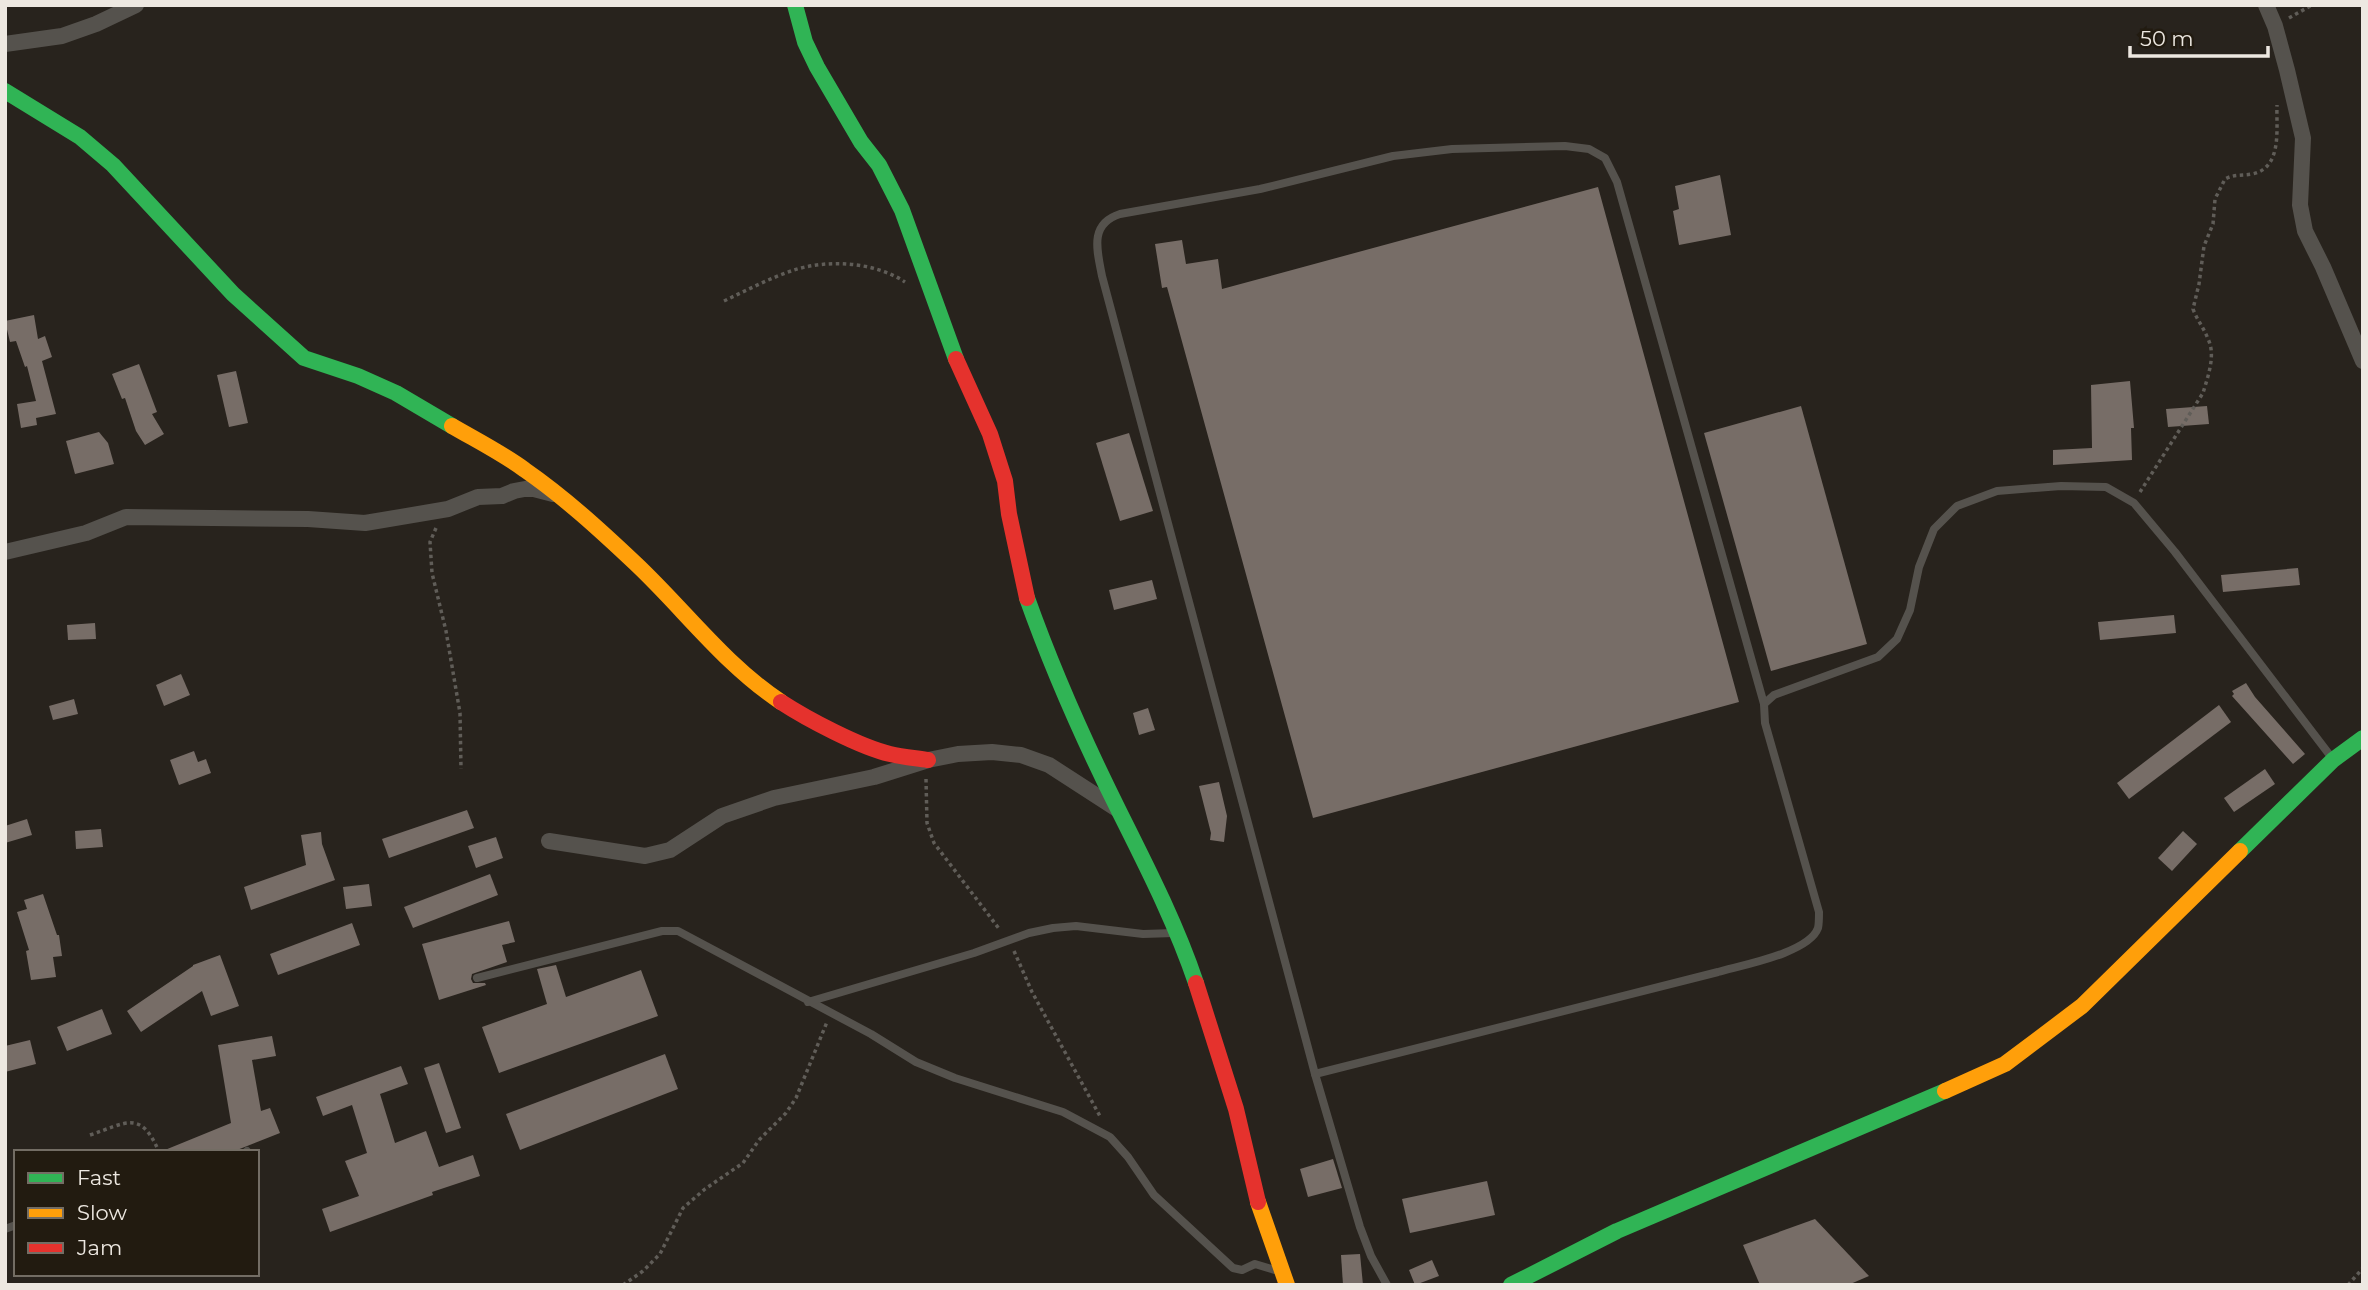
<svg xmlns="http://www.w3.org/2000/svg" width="2368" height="1290" viewBox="0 0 2368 1290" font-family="Montserrat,sans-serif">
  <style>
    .building { fill: #776d67 }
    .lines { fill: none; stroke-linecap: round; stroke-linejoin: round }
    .path { stroke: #605d58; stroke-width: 3.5; stroke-dasharray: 3.5 3.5; stroke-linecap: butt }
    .lane { stroke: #55524d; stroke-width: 8 }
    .street { stroke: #55524d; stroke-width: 16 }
    .fast { stroke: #30b455; stroke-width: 16 }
    .slow { stroke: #ff9f0a; stroke-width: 16 }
    .jam { stroke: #e5322d; stroke-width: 16 }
  </style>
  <rect width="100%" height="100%" fill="#28231d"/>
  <g class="building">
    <polygon points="1720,175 1731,235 1679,245 1673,211 1679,209 1675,186"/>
    <polygon points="1598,187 1739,702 1313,818 1167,287 1162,288 1155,244 1182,240 1186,264 1218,259 1222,289"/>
    <polygon points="34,315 38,339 45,336 52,357 42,361 56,414 36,418 37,425 21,428 17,404 36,401 27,366 25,367 16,341 10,342 5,321"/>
    <polygon points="139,364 157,412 152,414 164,434 145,445 136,431 125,398 122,399 112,374"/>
    <polygon points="236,371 248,423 229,427 217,375"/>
    <polygon points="2130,381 2134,428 2131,428 2132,460 2053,465 2053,450 2092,448 2091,385"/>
    <polygon points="1801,406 1867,644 1771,671 1704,433"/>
    <polygon points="2207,406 2209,424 2168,427 2166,409"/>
    <polygon points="99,432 108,443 114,464 75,474 66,441"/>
    <polygon points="1129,433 1153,511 1120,521 1096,443"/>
    <polygon points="2298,568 2300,585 2223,592 2221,575"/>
    <polygon points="1152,580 1157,599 1114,610 1109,590"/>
    <polygon points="2174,615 2176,633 2100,640 2098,622"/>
    <polygon points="95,623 96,639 68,640 67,625"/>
    <polygon points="181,674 190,695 164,706 156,685"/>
    <polygon points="2246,683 2255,697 2305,754 2293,764 2232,696 2234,694 2232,691"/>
    <polygon points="74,699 78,714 53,720 49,706"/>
    <polygon points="2219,705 2231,722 2129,799 2117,783"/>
    <polygon points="1148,708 1155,730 1139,735 1133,713"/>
    <polygon points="194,751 198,762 206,759 211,773 179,785 170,760"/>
    <polygon points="2265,769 2275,784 2234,812 2224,798"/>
    <polygon points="1219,782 1227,816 1224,842 1210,840 1211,833 1199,786"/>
    <polygon points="467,810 474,828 389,858 382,839"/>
    <polygon points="27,819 32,835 5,843 5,826"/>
    <polygon points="101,829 103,847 76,849 75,831"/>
    <polygon points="2183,831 2197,844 2172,871 2158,858"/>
    <polygon points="321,832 322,844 335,880 251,910 244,887 306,865 301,835"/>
    <polygon points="496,837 503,858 476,868 468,846"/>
    <polygon points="490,874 498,895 413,928 404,907"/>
    <polygon points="369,884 372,906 346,909 343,887"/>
    <polygon points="43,894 57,935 59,935 62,956 53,957 56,977 31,980 26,951 29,950 17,912 27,909 24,900"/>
    <polygon points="509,921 515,942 502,945 507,962 472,974 471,979 473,983 485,983 486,985 439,1000 422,944"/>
    <polygon points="352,923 360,945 278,975 270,954"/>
    <polygon points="220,955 239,1006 211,1016 202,991 141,1032 127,1011 193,966 193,965"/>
    <polygon points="556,965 566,997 641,970 658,1016 499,1073 482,1027 547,1004 537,969"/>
    <polygon points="102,1009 112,1034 67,1051 57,1027"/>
    <polygon points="272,1036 276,1056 252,1060 261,1111 270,1108 280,1133 232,1152 160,1152 231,1123 218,1045"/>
    <polygon points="30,1040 36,1064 5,1072 5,1046"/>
    <polygon points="665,1054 678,1089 520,1150 506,1114"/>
    <polygon points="439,1063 461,1128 446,1133 424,1068"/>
    <polygon points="401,1066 408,1084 380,1094 395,1143 426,1131 439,1167 473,1155 480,1176 432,1192 433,1195 330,1232 322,1209 359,1196 345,1161 367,1153 352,1105 323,1116 316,1097"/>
    <polygon points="1333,1159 1342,1188 1308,1197 1300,1169"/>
    <polygon points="1487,1181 1495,1215 1410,1233 1402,1199"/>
    <polygon points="1815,1219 1869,1276 1848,1285 1760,1285 1743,1245"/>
    <polygon points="1360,1254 1363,1285 1343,1285 1341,1255"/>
    <polygon points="1432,1260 1439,1276 1415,1285 1409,1270"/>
  </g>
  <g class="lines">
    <g class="path">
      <polyline points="2289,18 2312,5"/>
      <path d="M 724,301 C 747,290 770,278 794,270 C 828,259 875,262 905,282"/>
      <path d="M 2140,492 L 2203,393 C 2208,376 2216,355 2208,339 C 2204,328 2197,320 2193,309 L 2199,284 L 2204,246 L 2213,224 L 2215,199 L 2225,179 C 2234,174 2242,176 2252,174 C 2283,168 2276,128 2277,105"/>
      <polyline points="436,528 430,542 432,573 446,631 460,713 461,769"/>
      <polyline points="926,779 927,823 934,843 1000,930"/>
      <polyline points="1014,951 1032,992 1101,1118"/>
      <path d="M 90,1135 C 126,1123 141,1109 159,1152"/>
      <polyline points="623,1285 643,1271 660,1254 683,1208 705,1189 743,1163 759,1140 786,1113 796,1098 827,1022"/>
      <polyline points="2348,1285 2363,1268"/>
    </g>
    <g class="lane">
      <polyline points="477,978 662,931 678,931 871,1034 916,1062 955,1078 1063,1112 1110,1137 1128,1157 1154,1195 1233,1268 1242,1270 1255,1264 1278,1271"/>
      <polyline points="808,1002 974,953 1029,933 1053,928 1076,926 1143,934 1174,933"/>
      <path d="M 1315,1074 L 1718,972 C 1742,965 1809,953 1818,928 C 1819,924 1819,917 1819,912 L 1765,723 L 1764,704 L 1774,695 L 1878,657 L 1897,639 L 1910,610 L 1919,567 L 1934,529 L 1957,506 L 1997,491 L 2061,486 L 2106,487 L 2134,503 L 2175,552 L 2332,758"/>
      <polyline points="246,1152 247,1151"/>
      <polyline points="5,1229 16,1225"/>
      <path d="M 1387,1285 L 1371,1256 L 1360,1227 L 1315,1074 L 1102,276 C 1097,250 1089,224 1120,214 L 1260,189 L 1393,156 L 1452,149 L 1565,146 L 1589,149 L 1605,158 L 1617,182 L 1764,704"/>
    </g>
    <g class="street">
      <polyline points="2266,5 2275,26 2287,70 2303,138 2300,205 2305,231 2323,267 2363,361"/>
      <polyline points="5,44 62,36 96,24 136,5"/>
      <polyline points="5,552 86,533 126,517 308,519 365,523 448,509 478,497 502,496 514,491 530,488 553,494"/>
      <polyline points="549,841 645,856 670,850 722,816 774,798 874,777 928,760 958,754 992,752 1021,755 1049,765 1117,809"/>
    </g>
    <g class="fast">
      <polyline points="795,5 805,42 817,67 861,142 879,165 902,210 956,359"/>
      <polyline points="5,91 80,137 113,165 233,294 304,358 358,376 396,393 452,426"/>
      <path d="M 1027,598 C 1053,671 1085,743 1120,813 C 1148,869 1176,924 1196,983"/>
      <polyline points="2240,851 2333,760 2363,738"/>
      <polyline points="1511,1285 1617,1231 1945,1091"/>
    </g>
    <g class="slow">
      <path d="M 452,426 C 476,440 502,453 525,470 C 564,497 600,530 635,563 C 684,609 724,664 781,702"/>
      <polyline points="1945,1091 2005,1064 2082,1006 2240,851"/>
      <polyline points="1258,1202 1287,1285"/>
    </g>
    <g class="jam">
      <polyline points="956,359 990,434 1005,481 1009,514 1027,598"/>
      <path d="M 781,702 C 807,719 860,747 890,754 C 902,757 915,758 928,760"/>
      <polyline points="1196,983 1236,1109 1258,1202"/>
    </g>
  </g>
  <rect width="2368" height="1290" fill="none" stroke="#ede8e1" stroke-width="14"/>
  <rect x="14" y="1150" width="245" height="126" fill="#221b10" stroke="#736d64" stroke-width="2"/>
  <rect x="28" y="1173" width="35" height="10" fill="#30b455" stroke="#736d64" stroke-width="2"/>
  <text x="77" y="1185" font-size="21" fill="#ede8e1">Fast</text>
  <rect x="28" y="1208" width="35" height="10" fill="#ff9f0a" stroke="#736d64" stroke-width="2"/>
  <text x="77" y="1220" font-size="21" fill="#ede8e1">Slow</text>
  <rect x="28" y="1243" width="35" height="10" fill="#e5322d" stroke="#736d64" stroke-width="2"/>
  <text x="77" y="1255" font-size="21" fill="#ede8e1">Jam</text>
  <path d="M2130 46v10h138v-10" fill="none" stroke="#ede8e1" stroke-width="3.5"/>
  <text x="2140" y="46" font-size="21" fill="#ede8e1" stroke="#221b10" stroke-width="5" paint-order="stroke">50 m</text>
</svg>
